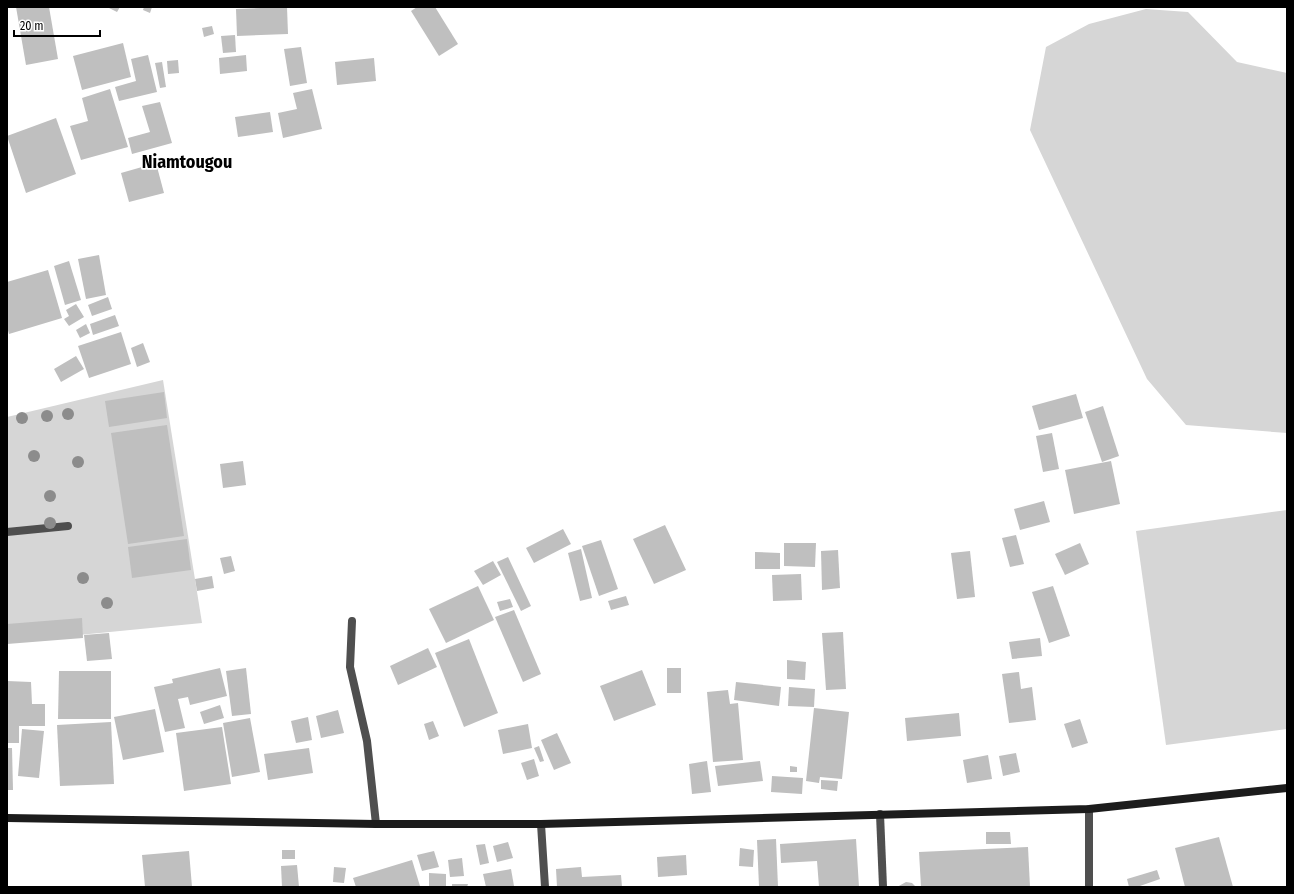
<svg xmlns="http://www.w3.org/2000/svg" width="1294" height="894" viewBox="0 0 1294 894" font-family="'Fira Sans Condensed',sans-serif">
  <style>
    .green { fill: #d6d6d6 }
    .building { fill: #bfbfbf }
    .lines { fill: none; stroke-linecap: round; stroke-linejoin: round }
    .lane { stroke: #4f4f4f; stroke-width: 8 }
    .street { stroke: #4f4f4f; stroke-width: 8 }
    .secondary { stroke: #1c1c1c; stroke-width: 8 }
    .tree { fill: #8c8c8c }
    .labels { text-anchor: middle; stroke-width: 3.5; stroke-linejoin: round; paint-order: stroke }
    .district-label { font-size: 18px; font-weight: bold; fill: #000; stroke: #fff }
  </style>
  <rect width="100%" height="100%" fill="#fff"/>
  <g class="green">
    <polygon points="1146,9 1188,12 1237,62 1287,73 1287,433 1186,425 1147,379 1030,130 1046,47 1089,24"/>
    <polygon points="163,380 202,623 7,642 7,417"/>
    <polygon points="1287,510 1287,729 1166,745 1136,531"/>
  </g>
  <g class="building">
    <polygon points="16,7 49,7 58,59 26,65"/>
    <polygon points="107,7 120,7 117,12"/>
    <polygon points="144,7 152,7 150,13 143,10"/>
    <polygon points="287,7 288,34 237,36 236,9"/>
    <polygon points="417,7 435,7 458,44 439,56 411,11"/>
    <polygon points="212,26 214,34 204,37 202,28"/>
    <polygon points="235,35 236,52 223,53 221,36"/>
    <polygon points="123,43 131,77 82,90 73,56"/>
    <polygon points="301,47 307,83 290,86 284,49"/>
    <polygon points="148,55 157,92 119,101 115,87 136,81 131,59"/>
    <polygon points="246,55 247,71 220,74 219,58"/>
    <polygon points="374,58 376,81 337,85 335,62"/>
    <polygon points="178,60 179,73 168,74 167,61"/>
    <polygon points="162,62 166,87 160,88 155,63"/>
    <polygon points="110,89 128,147 81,160 70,126 88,121 82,98"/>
    <polygon points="312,89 322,129 283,138 278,113 297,109 293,93"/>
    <polygon points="160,102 172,143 132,154 128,138 150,132 142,106"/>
    <polygon points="270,112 273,132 238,137 235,117"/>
    <polygon points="56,118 76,174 26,193 7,136"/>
    <polygon points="156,163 164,193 129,202 121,173"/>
    <polygon points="99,255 106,295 86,299 78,259"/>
    <polygon points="69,261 81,300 65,305 54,266"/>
    <polygon points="48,270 62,318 9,334 7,327 7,282"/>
    <polygon points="108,297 112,309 92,316 88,305"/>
    <polygon points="76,304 84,317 69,326 64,319 69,316 66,310"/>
    <polygon points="115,315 119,326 93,335 90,324"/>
    <polygon points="86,324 90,333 80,338 76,330"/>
    <polygon points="121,332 131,364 89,378 78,346"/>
    <polygon points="143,343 150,362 137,367 131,348"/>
    <polygon points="76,356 84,369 61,382 54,369"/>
    <polygon points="164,392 167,418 109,427 105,401"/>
    <polygon points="1076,394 1083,418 1039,430 1032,406"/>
    <polygon points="1103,406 1119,456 1102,462 1085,412"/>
    <polygon points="167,425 184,536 128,544 111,433"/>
    <polygon points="1052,433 1059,469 1043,472 1036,436"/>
    <polygon points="243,461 246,485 223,488 220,464"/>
    <polygon points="1111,461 1120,504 1074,514 1065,470"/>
    <polygon points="1044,501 1050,522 1020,530 1014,509"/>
    <polygon points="665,525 686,570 654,584 633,539"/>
    <polygon points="563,529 571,544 534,563 526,548"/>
    <polygon points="1016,535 1024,564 1010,567 1002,538"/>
    <polygon points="187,539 191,570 132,578 128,547"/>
    <polygon points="601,540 618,589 599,596 582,546"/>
    <polygon points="784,543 816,543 815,567 784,566"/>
    <polygon points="1080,543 1089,564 1065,575 1055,554"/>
    <polygon points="581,549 592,598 580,601 568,553"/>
    <polygon points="838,550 840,588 822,590 821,551"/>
    <polygon points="970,551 975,597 957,599 951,553"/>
    <polygon points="755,552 780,553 780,569 755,569"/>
    <polygon points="231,556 235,571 224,574 220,558"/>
    <polygon points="508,557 531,606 521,611 497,562"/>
    <polygon points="493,561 501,575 483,585 474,571"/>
    <polygon points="801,574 802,600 773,601 772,575"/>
    <polygon points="212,576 214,588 197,591 195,579"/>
    <polygon points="478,586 494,620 446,643 429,609"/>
    <polygon points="1053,586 1070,636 1049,643 1032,592"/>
    <polygon points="626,596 629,605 611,610 608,601"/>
    <polygon points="510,599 513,607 500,611 497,602"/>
    <polygon points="514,610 541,674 523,682 495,617"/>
    <polygon points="82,618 83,638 7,644 7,624"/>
    <polygon points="843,632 846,689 826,690 822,633"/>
    <polygon points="109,633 112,659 87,661 84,635"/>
    <polygon points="1040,638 1042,656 1012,659 1009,642"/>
    <polygon points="469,639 498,713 464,727 435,653"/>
    <polygon points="428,648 437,667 398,685 390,666"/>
    <polygon points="787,660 806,662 805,680 787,679"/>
    <polygon points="220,668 227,696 190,705 188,697 178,699 185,728 165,732 154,687 173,683 172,679"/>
    <polygon points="246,668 251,714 232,716 226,671"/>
    <rect x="667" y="668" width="14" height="25"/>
    <polygon points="642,670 656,705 614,721 600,686"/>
    <polygon points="59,671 111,671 111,719 58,719"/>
    <polygon points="1019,672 1021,689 1032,687 1036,720 1009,723 1002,674"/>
    <polygon points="7,681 31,682 32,704 45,704 45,726 19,726 19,743 7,743"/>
    <polygon points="736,682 781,687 779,706 734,700"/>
    <polygon points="789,687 815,689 814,707 788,706"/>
    <polygon points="728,690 730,704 738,703 743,760 713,762 707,692"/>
    <polygon points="220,705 224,718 204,724 200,712"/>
    <polygon points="814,708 849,712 842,779 820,777 819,783 806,781"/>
    <polygon points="155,709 164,752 123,760 114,717"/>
    <polygon points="338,710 344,733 321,738 316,716"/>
    <polygon points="959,713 961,736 907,741 905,718"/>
    <polygon points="308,717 312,740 296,743 291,721"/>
    <polygon points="250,718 260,772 232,777 223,723"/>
    <polygon points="1080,719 1088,743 1072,748 1064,724"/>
    <polygon points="433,721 439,736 429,740 424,724"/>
    <polygon points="111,722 114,784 60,786 57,725"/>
    <polygon points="528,724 532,748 503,754 498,730"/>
    <polygon points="222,727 231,784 184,791 176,733"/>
    <polygon points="22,729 44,731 39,778 18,776"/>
    <polygon points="557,733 571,763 554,770 541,740"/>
    <polygon points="539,746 544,761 540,762 534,748"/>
    <polygon points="7,748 12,748 13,790 7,790"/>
    <polygon points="309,748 313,773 268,780 264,754"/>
    <polygon points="1016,753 1020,772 1003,776 999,756"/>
    <polygon points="988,755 992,779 967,783 963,760"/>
    <polygon points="534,759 539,776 527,780 521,763"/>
    <polygon points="707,761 711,792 692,794 689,764"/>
    <polygon points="760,761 763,781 718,786 715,766"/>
    <polygon points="790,766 797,767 797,772 790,772"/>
    <polygon points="772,776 803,778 802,794 771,792"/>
    <polygon points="821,780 838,781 837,791 821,789"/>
    <polygon points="986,832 1010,832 1011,844 986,844"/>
    <polygon points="1219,837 1233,887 1185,887 1175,848"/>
    <polygon points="776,839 778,887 759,887 757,840"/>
    <polygon points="856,839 859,887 819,887 817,861 781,863 780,844"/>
    <polygon points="508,842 513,858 497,862 493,846"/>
    <polygon points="485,844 489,863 480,865 476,845"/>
    <polygon points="1028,847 1030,887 921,887 919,852"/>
    <polygon points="740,848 754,850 753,867 739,866"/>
    <rect x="282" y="850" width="13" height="9"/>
    <polygon points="189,851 192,887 145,887 142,855"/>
    <polygon points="434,851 439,867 422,871 417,855"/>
    <polygon points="686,855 687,875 658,877 657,857"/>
    <polygon points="462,858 464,876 450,877 448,860"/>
    <polygon points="412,860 420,886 356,887 353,878"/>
    <polygon points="297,865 299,887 282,887 281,866"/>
    <polygon points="334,867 346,868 344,883 333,882"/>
    <polygon points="581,867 582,877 621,875 622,887 557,887 556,869"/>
    <polygon points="511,869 514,886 486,887 483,874"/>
    <polygon points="1157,870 1160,879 1137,887 1129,887 1127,879"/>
    <polygon points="429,873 446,874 446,887 429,887"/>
    <polygon points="906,882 912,883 916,887 897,887"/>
    <polygon points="452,884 468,884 467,887 452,887"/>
  </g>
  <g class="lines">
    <polyline class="lane" points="7,532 68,526"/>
    <g class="street">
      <polyline points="352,621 350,667 367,741 376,824"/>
      <polyline points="1089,809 1089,887"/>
      <polyline points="880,814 883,887"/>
      <polyline points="541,824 545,887"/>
    </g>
    <polyline class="secondary" points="7,818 376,824 541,824 1089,809 1287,788"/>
  </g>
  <g class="tree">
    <circle cx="68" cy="414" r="6"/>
    <circle cx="47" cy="416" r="6"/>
    <circle cx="22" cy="418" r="6"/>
    <circle cx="34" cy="456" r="6"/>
    <circle cx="78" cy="462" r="6"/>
    <circle cx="50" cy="496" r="6"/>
    <circle cx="50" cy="523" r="6"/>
    <circle cx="83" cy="578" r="6"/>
    <circle cx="107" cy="603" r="6"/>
  </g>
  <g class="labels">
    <g class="district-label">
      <text x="187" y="168">Niamtougou</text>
    </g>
  </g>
  <rect width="1294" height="894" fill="none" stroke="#000000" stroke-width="16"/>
  <path d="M14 30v6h86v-6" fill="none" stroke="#000000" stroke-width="2"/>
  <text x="20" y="30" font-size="12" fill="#000000" stroke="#ffffff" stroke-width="3" paint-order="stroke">20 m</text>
</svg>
